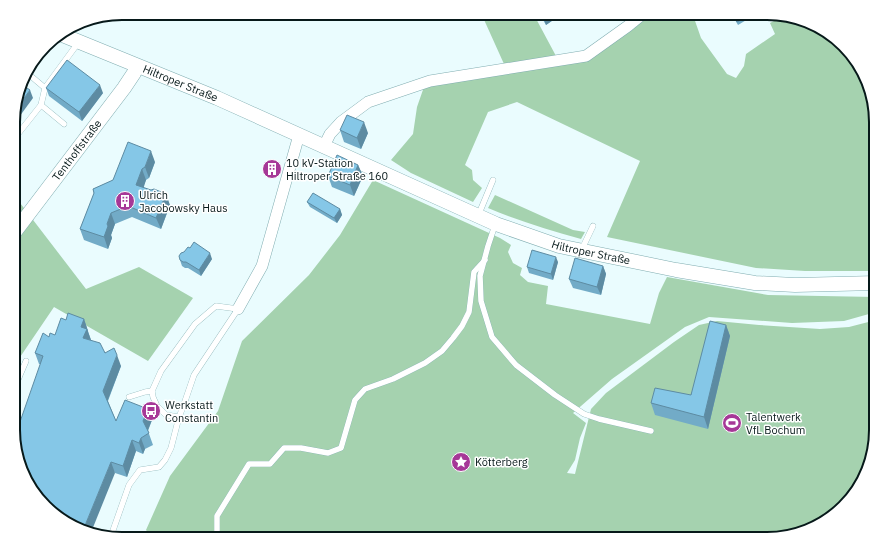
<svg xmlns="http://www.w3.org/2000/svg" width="889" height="552" viewBox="0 0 889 552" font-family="'IBM Plex Sans',sans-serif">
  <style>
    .green { fill: #a5d2af }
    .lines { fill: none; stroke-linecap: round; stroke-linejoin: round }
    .service-casing { stroke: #80adb1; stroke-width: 6 }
    .minor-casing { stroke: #80adb1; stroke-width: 12 }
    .tertiary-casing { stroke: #80adb1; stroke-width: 15 }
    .service { stroke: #fff; stroke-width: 5.5 }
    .minor { stroke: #fff; stroke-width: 11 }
    .tertiary { stroke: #fff; stroke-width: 14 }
    .wall { fill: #72abc7 }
    .shaded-wall { fill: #5d8ba2 }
    .building { fill: #85c7e7; stroke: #5d8ba2 }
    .labels { text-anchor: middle; stroke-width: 3; stroke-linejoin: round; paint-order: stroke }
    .street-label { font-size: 11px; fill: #07191a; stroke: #fff }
    .poi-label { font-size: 11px; fill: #07191a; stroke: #fff; text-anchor: start }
    .rim { fill: none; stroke: #07191a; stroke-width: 2 }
  </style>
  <rect width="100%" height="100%" fill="#eafcfe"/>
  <g class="green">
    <polygon points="481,13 533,13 556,56 589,57 642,22 653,13 689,13 694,18 701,38 727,74 736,78 744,66 746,54 775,34 770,23 778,19 779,17 827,31 861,68 876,115 876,271 805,271 756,268 607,237 640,161 517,102 488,112 465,165 472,170 473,180 482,188 473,202 411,173 391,160 413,134 417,107 425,84 504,64"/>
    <polygon points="373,180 500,238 511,245 508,252 513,263 522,268 520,275 528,282 548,286 546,304 650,324 659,293 667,277 768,295 876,297 876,312 844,321 792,323 709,317 685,327 612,379 573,413 586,423 580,438 575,460 567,473 575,474 591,409 606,393 674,342 699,325 717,321 759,325 820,329 849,327 876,320 876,437 858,490 821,524 774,539 153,539 146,530 170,476 218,411 242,341 309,275 340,235"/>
    <path d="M 495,195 L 573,230 L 585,232 L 581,239 C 549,230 518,221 488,208 Z"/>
    <polygon points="17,199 86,289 139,267 193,298 148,361 54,307 14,366 14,203"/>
  </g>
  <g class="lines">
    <defs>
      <g id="service">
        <polyline points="26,72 45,88"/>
        <polyline points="41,105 64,124"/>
        <polyline points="14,139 41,105 45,88 78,43"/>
        <polyline points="478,216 493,180"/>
        <polyline points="495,225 488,246 480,276 481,301 492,337 516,365 555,395 584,414 599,419 651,431"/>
        <polyline points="582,249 593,226"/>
        <polyline points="14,389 26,361"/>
        <polyline points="129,397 145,392 152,391"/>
        <polyline points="111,536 129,485 140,470 159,467 165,460 171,448 179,417 183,407 194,375 238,309 216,306 195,324 161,371 152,391 153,397 157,406 166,415 179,417"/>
        <polyline points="217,539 217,516 249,464 270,464 284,448 301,448 328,453 341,448 355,400 365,389 393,379 425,363 442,351 453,338 462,326 469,312 474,272 485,260"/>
      </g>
      <g id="minor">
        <polyline points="324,146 330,134 341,122 368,102 430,81 586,56 628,26 644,13"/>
        <polyline points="238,309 262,266 299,135"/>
      </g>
      <g id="tertiary">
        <path id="s1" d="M 60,34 L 217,98 L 496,224 L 559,246 L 676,270 L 755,283 L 795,285 L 876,283"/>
        <path id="s2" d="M 14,233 L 124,88 L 134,73 L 137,66"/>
      </g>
    </defs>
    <use href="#service" class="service-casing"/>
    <use href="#minor" class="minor-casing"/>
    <use href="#tertiary" class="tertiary-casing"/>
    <use href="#service" class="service"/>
    <use href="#minor" class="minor"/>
    <use href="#tertiary" class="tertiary"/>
  </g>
  <g class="wall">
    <polygon points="539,13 558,13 559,16 546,25"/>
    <polygon points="731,13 758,13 738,25"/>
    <polygon points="46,88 103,93 82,121 49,96"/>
    <polygon points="340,130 368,133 361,149 344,142"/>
    <polygon points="155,162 149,178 146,180 143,187 170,205 161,229 132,217 115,224 111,235 112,238 108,249 84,240 80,229 94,194 93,189"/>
    <polygon points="358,165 363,176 354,196 332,187 328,176"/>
    <polygon points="307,202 340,209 342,215 337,223 310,207"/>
    <polygon points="212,259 201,276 188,268 185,268 182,266 180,260"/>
    <polygon points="558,262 553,280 529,273 527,267"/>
    <polygon points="603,266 606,274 601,295 573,288 569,279"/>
    <polygon points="84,319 91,340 121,366 108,401 116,421 148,409 152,420 148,431 153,445 145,449 143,454 136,451 127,477 115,473 40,364 39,364 35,353 49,337 55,335 66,320"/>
    <polygon points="726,325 730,336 708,429 655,415 651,403 691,395"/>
  </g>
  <g class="shaded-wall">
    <polygon points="552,13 558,13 559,16 546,25 544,19"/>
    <polygon points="100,85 103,93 82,121 79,112"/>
    <polygon points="30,90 33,98 14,124 14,112"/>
    <polygon points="364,122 368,133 361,149 357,138"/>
    <polygon points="151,151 155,162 149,178 145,167"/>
    <polygon points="358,165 363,176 354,196 350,185"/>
    <polygon points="142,169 146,180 141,196 136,185"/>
    <polygon points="18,187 20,192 14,199 14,191"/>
    <polygon points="166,194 170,205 161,229 156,218"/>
    <polygon points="340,209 342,215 337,223 334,218"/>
    <polygon points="111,213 115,224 111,235 112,238 108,249 104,237 107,224"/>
    <polygon points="210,253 212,259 201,276 199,270"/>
    <polygon points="556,257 558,262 553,280 551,274"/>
    <polygon points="603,266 606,274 601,295 597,287"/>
    <polygon points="84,319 88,331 88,332 91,340 83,338 81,327"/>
    <polygon points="726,325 730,336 708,429 704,417"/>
    <polygon points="117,355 121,366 107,402 103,391"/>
    <polygon points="148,409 152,420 147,432 143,421"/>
    <polygon points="141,438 145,449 143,454 139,443"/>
    <polygon points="132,440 136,451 127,477 123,466"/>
    <polygon points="111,462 115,473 92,530 84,528"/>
  </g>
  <g class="building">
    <polygon points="540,13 552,13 544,19"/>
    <polygon points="732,13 752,13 737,22"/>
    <polygon points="67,60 100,85 79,112 46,88"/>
    <polygon points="21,84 30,90 14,112 14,108"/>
    <polygon points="347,115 364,122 357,138 340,130"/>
    <polygon points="128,142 151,151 145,167 142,169 136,185 151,190 154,189 166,194 156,218 128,206 111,213 107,224 108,226 104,237 80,229 94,193 93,189 113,180"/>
    <polygon points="337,155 358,165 350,185 328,176"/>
    <polygon points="14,183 18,187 14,191"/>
    <polygon points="313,193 340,209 334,218 307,202"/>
    <polygon points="194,242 210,253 199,270 186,262 183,262 180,260 179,256 181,253 184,252 188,247 190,248"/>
    <polygon points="532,250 556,257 551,274 527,267"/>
    <polygon points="575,258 603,266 597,287 569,279"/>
    <polygon points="68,313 84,319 81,327 87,329 83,338 100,343 105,353 114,348 117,355 103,391 116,421 125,400 148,409 143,421 149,433 141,438 139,443 132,440 123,466 111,462 84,528 62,521 31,490 14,444 14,439 43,356 35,353 43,333 49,337 50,333 55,335 61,318 66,320"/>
    <polygon points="710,321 726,325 704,417 651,403 655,388 691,395"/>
  </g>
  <defs>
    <symbol id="building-disc" viewBox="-11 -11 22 22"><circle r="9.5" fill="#a63897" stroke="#fff"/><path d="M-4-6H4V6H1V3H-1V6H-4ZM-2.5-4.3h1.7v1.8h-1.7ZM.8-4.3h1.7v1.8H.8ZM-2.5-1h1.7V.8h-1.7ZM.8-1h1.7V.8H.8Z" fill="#fff"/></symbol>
    <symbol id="bus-disc" viewBox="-11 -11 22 22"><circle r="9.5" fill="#a63897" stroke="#fff"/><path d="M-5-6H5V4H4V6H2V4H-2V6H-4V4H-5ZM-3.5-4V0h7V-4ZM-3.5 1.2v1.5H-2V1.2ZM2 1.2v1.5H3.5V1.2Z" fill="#fff"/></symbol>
    <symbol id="stadium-disc" viewBox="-11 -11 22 22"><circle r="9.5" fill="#a63897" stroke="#fff"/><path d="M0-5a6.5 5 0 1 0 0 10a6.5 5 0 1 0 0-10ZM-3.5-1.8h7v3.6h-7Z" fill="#fff"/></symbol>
    <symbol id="sight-disc" viewBox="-11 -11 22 22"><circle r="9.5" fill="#a63897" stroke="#fff"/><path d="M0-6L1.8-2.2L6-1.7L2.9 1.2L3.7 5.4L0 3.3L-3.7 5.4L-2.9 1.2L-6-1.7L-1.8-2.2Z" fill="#fff"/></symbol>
  </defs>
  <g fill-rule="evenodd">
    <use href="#building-disc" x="261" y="158" width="22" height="22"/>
    <use href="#building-disc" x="114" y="190" width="22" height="22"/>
    <use href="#bus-disc" x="140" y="400" width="22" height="22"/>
    <use href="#stadium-disc" x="721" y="412" width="22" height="22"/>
    <use href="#sight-disc" x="450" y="451" width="22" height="22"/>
  </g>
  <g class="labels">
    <g class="street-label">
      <text dy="4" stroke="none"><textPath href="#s1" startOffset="130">Hiltroper Straße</textPath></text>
      <text dy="4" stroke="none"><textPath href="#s2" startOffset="104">Tenthoffstraße</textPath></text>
      <text dy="4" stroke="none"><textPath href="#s1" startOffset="575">Hiltroper Straße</textPath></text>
    </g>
    <g class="poi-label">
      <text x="286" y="167">10 kV-Station<tspan x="286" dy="13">Hiltroper Straße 160</tspan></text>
      <text x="139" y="199">Ulrich<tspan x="139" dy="13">Jacobowsky Haus</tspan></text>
      <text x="165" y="409">Werkstatt<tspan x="165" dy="13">Constantin</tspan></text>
      <text x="746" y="421">Talentwerk<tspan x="746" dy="13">VfL Bochum</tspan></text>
      <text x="475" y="466">Kötterberg</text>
    </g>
  </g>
  <path d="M0 0H889V552H0ZM122 20H767A102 102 0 0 1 869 122V430A102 102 0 0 1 767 532H122A102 102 0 0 1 20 430V122A102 102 0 0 1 122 20Z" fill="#fff" fill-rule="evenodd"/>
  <path class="rim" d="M122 20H767A102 102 0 0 1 869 122V430A102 102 0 0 1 767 532H122A102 102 0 0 1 20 430V122A102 102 0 0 1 122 20Z"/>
</svg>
